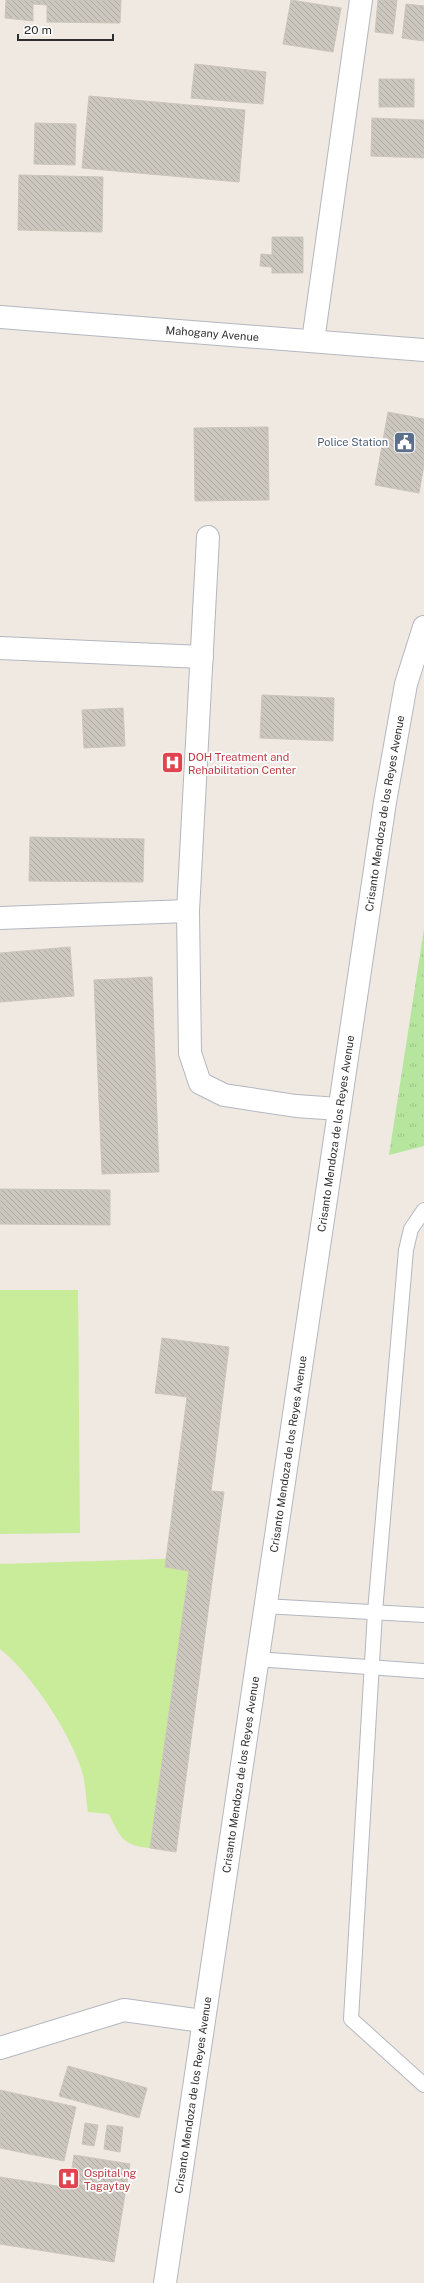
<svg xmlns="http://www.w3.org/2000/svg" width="424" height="2283" viewBox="0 0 424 2283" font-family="'Public Sans',sans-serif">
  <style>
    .grass { fill: url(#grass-tufts) }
    .pitch { fill: #c9ec9a }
    .building { fill: url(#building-back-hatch); stroke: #cbc5ba }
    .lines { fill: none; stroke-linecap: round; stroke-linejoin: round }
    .service-casing { stroke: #b4b7c1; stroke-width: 16 }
    .minor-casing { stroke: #b4b7c1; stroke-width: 24 }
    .secondary-casing { stroke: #b4b7c1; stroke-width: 24 }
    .service { stroke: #fff; stroke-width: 14 }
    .minor { stroke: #fff; stroke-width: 22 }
    .secondary { stroke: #fff; stroke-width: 22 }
    .labels { text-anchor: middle; stroke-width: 3.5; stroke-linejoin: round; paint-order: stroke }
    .street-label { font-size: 11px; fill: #2e2e2e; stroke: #fff }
    .service-label { font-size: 11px; fill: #4e5e75; stroke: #fff; text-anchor: end }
    .health-label { font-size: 11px; fill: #be3a42; stroke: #fff; text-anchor: start }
  </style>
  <defs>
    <pattern id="grass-tufts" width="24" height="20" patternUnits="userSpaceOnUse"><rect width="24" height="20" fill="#b6e59e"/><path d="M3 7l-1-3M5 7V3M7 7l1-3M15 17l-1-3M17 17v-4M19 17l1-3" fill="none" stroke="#9dc588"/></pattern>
    <pattern id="building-back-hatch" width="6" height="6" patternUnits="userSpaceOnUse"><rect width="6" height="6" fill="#cbc7bf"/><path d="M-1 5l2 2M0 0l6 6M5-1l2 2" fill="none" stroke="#afaba4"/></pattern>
  </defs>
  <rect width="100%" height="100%" fill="#efe9e1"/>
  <polygon class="grass" points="424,929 424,1146 389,1155"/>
  <g class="pitch">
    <polygon points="0,1290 78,1290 80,1533 0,1534"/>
    <path d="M 191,1558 L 150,1848 C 123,1846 120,1837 109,1814 L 88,1812 C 86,1800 86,1787 83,1775 C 73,1737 31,1673 0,1649 L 0,1564 Z"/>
  </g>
  <g class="building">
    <polygon points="6,0 121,0 120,23 47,22 47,5 33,4 33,21 5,18"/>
    <polygon points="291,0 341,8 333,52 283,44"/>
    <polygon points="378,0 397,0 393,34 375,32"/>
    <polygon points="406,4 424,6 424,41 402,38"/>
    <polygon points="195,64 266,72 263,104 191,98"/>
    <rect x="379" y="79" width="35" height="28"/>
    <polygon points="89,96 245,110 239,182 82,168"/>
    <polygon points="372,118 424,120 424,158 371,156"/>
    <polygon points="35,123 76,124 75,165 34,164"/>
    <polygon points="19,175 103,177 102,232 18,230"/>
    <polygon points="272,237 303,237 303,273 272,273 272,267 260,266 261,254 272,255"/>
    <polygon points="388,412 424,419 424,465 419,493 375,485"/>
    <polygon points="268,427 269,500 195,501 194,428"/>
    <polygon points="262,695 334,698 333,741 260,738"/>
    <polygon points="123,708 125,746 84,748 82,710"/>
    <polygon points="30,837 144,839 143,882 29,881"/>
    <polygon points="70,947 74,996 0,1002 0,953"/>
    <polygon points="152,977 159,1172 102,1174 94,980"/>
    <polygon points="0,1189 110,1190 110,1225 0,1224"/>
    <polygon points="162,1338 229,1347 211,1491 224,1492 176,1852 150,1848 189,1571 165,1567 187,1397 155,1393"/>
    <polygon points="68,2066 147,2088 139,2118 59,2096"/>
    <polygon points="0,2090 76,2107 64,2161 0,2148"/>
    <polygon points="85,2123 98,2125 94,2146 82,2144"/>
    <polygon points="107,2125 123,2127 120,2152 104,2149"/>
    <polygon points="74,2155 130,2164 114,2262 0,2244 0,2177 69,2188"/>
  </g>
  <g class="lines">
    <defs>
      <g id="service">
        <polyline points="424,1210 411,1229 406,1250 375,1612 351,2019 424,2085"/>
        <polyline points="264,1606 424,1615"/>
        <polyline points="256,1659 424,1671"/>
      </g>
      <g id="minor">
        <polyline points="313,341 361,0"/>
        <polyline points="208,537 188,911 190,1053 200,1083 224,1095 296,1106 339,1109"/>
        <polyline points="0,648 202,657"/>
        <polyline points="0,918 188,911"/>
        <polyline points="0,2048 124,2010 202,2021"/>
      </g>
      <g id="secondary">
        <path id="s1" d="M 0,317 L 424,350"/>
        <path id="s2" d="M 165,2283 L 385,802 L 406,684 L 424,627"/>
      </g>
    </defs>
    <use href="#service" class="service-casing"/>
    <use href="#minor" class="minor-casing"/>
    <use href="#secondary" class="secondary-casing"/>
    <use href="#service" class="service"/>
    <use href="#minor" class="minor"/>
    <use href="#secondary" class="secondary"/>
  </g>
  <defs>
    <symbol id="civic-square" viewBox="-11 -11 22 22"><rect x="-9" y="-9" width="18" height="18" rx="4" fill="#5c6f8a" stroke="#fff"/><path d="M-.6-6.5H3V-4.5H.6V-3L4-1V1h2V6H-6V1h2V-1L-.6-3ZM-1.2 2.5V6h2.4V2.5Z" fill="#fff"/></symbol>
    <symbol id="hospital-square" viewBox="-11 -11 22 22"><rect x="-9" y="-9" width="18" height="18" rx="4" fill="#e0444e" stroke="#fff"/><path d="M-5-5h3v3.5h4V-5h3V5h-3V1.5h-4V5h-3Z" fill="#fff"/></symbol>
  </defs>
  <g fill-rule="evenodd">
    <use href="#civic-square" x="392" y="430" width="25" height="25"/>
    <use href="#hospital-square" x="160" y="750" width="25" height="25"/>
    <use href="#hospital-square" x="56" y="2166" width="25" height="25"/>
  </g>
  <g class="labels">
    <g class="street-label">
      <text dy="4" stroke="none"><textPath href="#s1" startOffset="213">Mahogany Avenue</textPath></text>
      <text dy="4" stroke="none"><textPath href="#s2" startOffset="1486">Crisanto Mendoza de los Reyes Avenue</textPath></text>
      <text dy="4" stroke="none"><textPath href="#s2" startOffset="1162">Crisanto Mendoza de los Reyes Avenue</textPath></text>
      <text dy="4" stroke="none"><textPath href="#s2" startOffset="838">Crisanto Mendoza de los Reyes Avenue</textPath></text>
      <text dy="4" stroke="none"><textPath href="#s2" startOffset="514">Crisanto Mendoza de los Reyes Avenue</textPath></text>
      <text dy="4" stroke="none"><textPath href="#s2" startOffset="190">Crisanto Mendoza de los Reyes Avenue</textPath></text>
    </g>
    <g class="service-label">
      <text x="388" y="446">Police Station</text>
    </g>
    <g class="health-label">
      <text x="188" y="761">DOH Treatment and<tspan x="188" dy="13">Rehabilitation Center</tspan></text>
      <text x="84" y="2177">Ospital ng<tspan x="84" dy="13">Tagaytay</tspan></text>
    </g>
  </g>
  <path d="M18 34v6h95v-6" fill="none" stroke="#2e2e2e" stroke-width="2"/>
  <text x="24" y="34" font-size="12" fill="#2e2e2e" stroke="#ffffff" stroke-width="3" paint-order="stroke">20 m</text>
</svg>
